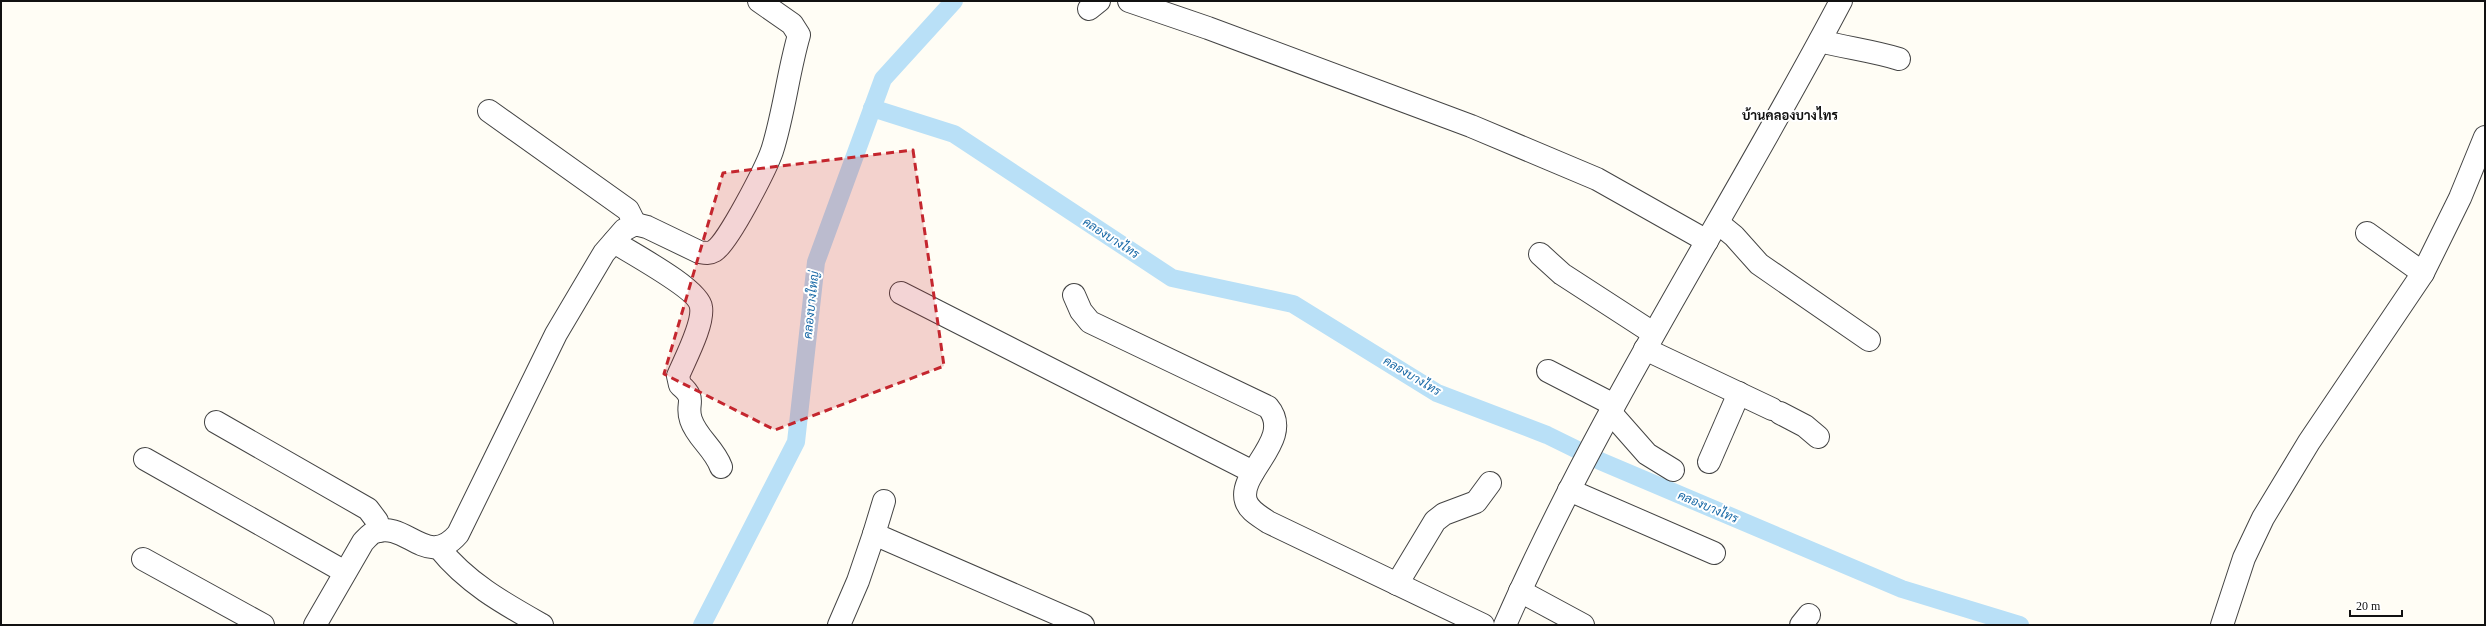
<svg xmlns="http://www.w3.org/2000/svg" width="2486" height="626" viewBox="0 0 2486 626" font-family="'Times New Roman',Sarabun,serif">
  <style>
    .lines { fill: none; stroke-linecap: round; stroke-linejoin: round }
    .canal { stroke: #b9e0f7; stroke-width: 18 }
    .minor-casing { stroke: #444; stroke-width: 24 }
    .minor { stroke: #fff; stroke-width: 22 }
    .marked { fill: #c4262e; fill-opacity: 0.2; stroke: #c4262e; stroke-width: 3; stroke-dasharray: 8 5; stroke-linejoin: round }
    .labels { text-anchor: middle; stroke-width: 4; stroke-linejoin: round; paint-order: stroke }
    .water-label { font-size: 12px; font-style: italic; fill: #1768a6; stroke: #fff }
    .quarter-label { font-size: 13px; font-weight: bold; fill: #111; stroke: #fff }
  </style>
  <rect width="100%" height="100%" fill="#fffdf5"/>
  <g class="lines">
    <g class="canal">
      <polyline points="872,108 954,134 1172,278 1293,304 1437,393 1547,435 1600,461 1902,589 2020,625"/>
      <polyline points="702,625 796,442 816,262 883,79 954,1"/>
    </g>
    <defs>
      <g id="minor">
        <polyline points="1129,1 1208,28 1471,126 1597,179 1707,241"/>
        <polyline points="1089,9 1099,1"/>
        <path d="M 1820,41 C 1847,48 1873,51 1899,59"/>
        <polyline points="489,111 628,210 635,224"/>
        <polyline points="1718,223 1734,236 1759,264 1869,340"/>
        <polyline points="2367,233 2423,273"/>
        <path d="M 614,242 C 631,253 699,289 701,307 C 704,324 685,359 678,376 L 680,385 C 698,400 685,403 691,420 C 697,438 714,448 721,467"/>
        <polyline points="1540,254 1562,274 1653,333"/>
        <polyline points="901,293 1253,472"/>
        <path d="M 1074,295 L 1081,311 L 1090,322 L 1268,407 C 1295,439 1237,473 1246,501 C 1249,511 1260,516 1268,522 L 1483,625"/>
        <polyline points="1645,349 1772,409"/>
        <polyline points="1548,371 1614,405"/>
        <polyline points="1610,412 1647,454 1673,470"/>
        <polyline points="1780,413 1805,426 1818,437"/>
        <polyline points="216,422 368,509 377,521 379,531"/>
        <polyline points="145,459 345,572"/>
        <polyline points="1709,462 1739,393"/>
        <polyline points="1569,490 1714,553"/>
        <polyline points="884,501 874,534 1083,625"/>
        <path d="M 439,548 C 467,583 503,603 542,625"/>
        <polyline points="143,559 263,625"/>
        <polyline points="1397,584 1435,521 1444,514 1476,502 1490,483"/>
        <polyline points="1520,591 1583,625"/>
        <path d="M 315,625 L 363,542 C 366,539 371,533 375,532 C 406,520 427,570 458,534 L 556,334 L 604,253 L 624,230 L 635,224 L 647,227 L 699,252 C 705,253 709,254 714,251 C 728,243 766,168 772,151 C 784,113 788,73 799,35 L 792,24 L 759,1"/>
        <polyline points="839,625 858,581 874,534"/>
        <path d="M 1505,625 C 1600,408 1731,210 1841,1"/>
        <polyline points="1801,625 1809,615"/>
        <polyline points="2222,625 2244,558 2263,518 2309,442 2423,273 2460,198 2485,137"/>
      </g>
    </defs>
    <use href="#minor" class="minor-casing"/>
    <use href="#minor" class="minor"/>
  </g>
  <path class="marked" d="M 913,150 L 944,366 L 775,430 L 664,374 L 723,173 Z"/>
  <g class="labels">
    <g class="water-label">
      <text transform="translate(1111 238) rotate(33)" y="4">คลองบางไทร</text>
      <text transform="translate(811 305) rotate(-84)" y="4">คลองบางใหญ่</text>
      <text transform="translate(1412 376) rotate(31)" y="4">คลองบางไทร</text>
      <text transform="translate(1708 507) rotate(23)" y="4">คลองบางไทร</text>
    </g>
    <g class="quarter-label">
      <text x="1790" y="120">บ้านคลองบางไทร</text>
    </g>
  </g>
  <rect width="2486" height="626" fill="none" stroke="#111111" stroke-width="4"/>
  <path d="M2350 610v6h52v-6" fill="none" stroke="#111111" stroke-width="2"/>
  <text x="2356" y="610" font-size="12" fill="#111111" stroke="#ffffff" stroke-width="3" paint-order="stroke">20 m</text>
</svg>
